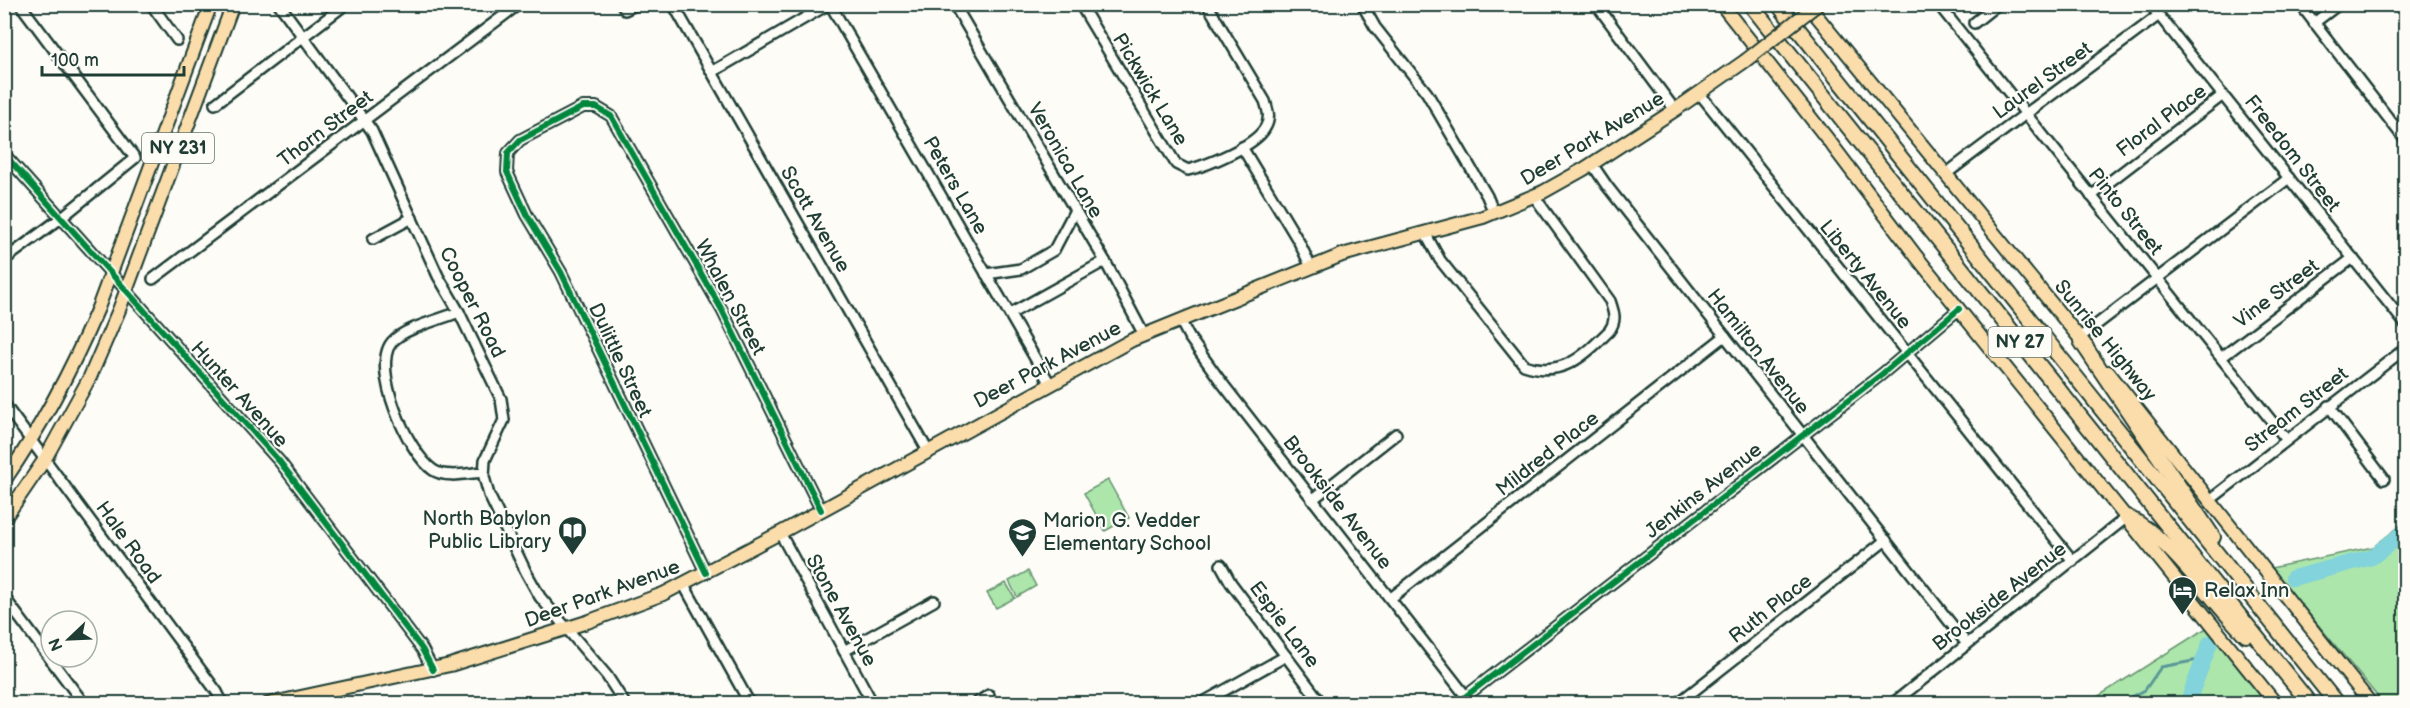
<svg xmlns="http://www.w3.org/2000/svg" width="2410" height="708" viewBox="0 0 2410 708" font-family="'Balsamiq Sans',sans-serif">
  <style>
    .green { fill: #ace6ab; stroke: #669270; stroke-width: 1.5 }
    .lines { fill: none; stroke-linecap: round; stroke-linejoin: round }
    .stream { stroke: #5a9798; stroke-width: 3 }
    .river { stroke: #82d3db; stroke-width: 16 }
    .minor-casing { stroke: #1f3d34; stroke-width: 14 }
    .major-casing { stroke: #1f3d34; stroke-width: 16 }
    .highway-casing { stroke: #1f3d34; stroke-width: 18 }
    .minor { stroke: #fdfcf7; stroke-width: 9 }
    .major { stroke: #faddab; stroke-width: 12 }
    .highway { stroke: #faddab; stroke-width: 14 }
    .major-bridge-casing { stroke: #1f3d34; stroke-width: 16; stroke-linecap: butt }
    .major-bridge { stroke: #faddab; stroke-width: 12 }
    .cycleway-casing { stroke: #fdfcf7; stroke-width: 10 }
    .cycleway { stroke: #00873e; stroke-width: 6 }
    .labels { text-anchor: middle; stroke-width: 4.5; stroke-linejoin: round; paint-order: stroke }
    .shield { fill: #fdfcf7; stroke: #62766e; stroke-width: 1.5 }
    .shield-label { font-size: 18px; font-weight: bold; fill: #1f3d34 }
    .street-label { font-size: 20px; fill: #1f3d34; stroke: #fdfcf7 }
    .poi-label { font-size: 20px; fill: #1f3d34; stroke: #fdfcf7; text-anchor: start }
  </style>
  <rect width="100%" height="100%" fill="#fdfcf7"/>
  <filter id="ink" filterUnits="userSpaceOnUse"><feTurbulence type="fractalNoise" baseFrequency=".0167" numOctaves="2"/><feDisplacementMap in="SourceGraphic" scale="12" xChannelSelector="R" yChannelSelector="G"/><feConvolveMatrix kernelMatrix="1 2 1 2 8 2 1 2 1" color-interpolation-filters="sRGB"/></filter>
  <g filter="url(#ink)">
    <g class="green">
      <polygon points="1108,480 1129,518 1105,531 1084,493"/>
      <polygon points="2405,522 2405,703 2383,703 2271,568 2373,547"/>
      <polygon points="1028,571 1036,586 1017,597 1009,581"/>
      <polygon points="1006,583 1015,598 996,608 987,593"/>
      <polygon points="2211,625 2270,704 2086,704"/>
    </g>
    <g class="lines">
      <polyline class="stream" points="2119,704 2145,690 2161,667 2204,659"/>
      <g class="river">
        <polyline points="2293,578 2372,557 2406,531"/>
        <polyline points="2187,704 2210,643"/>
      </g>
      <defs>
        <g id="minor">
          <polyline points="151,4 177,40"/>
          <polyline points="279,4 372,131 438,276 459,312 501,399 504,420 485,460 484,477 489,495 526,572 540,597 607,676 625,704"/>
          <polyline points="622,4 625,10 637,4"/>
          <polyline points="673,4 928,451"/>
          <polyline points="830,4 1050,384"/>
          <polyline points="954,4 1105,261 1144,335"/>
          <path d="M 1080,4 L 1176,164 L 1188,170 C 1208,165 1255,146 1265,128 C 1271,118 1268,111 1265,101 L 1207,4"/>
          <polyline points="1362,4 1375,27 1427,93 1487,196 1494,213"/>
          <polyline points="1596,4 1675,110"/>
          <polyline points="1938,4 2286,439"/>
          <polyline points="2150,4 2406,325"/>
          <polyline points="2300,4 2406,141"/>
          <polyline points="1974,23 1998,4"/>
          <polyline points="2314,23 2339,4"/>
          <polyline points="712,72 829,4"/>
          <polyline points="1700,94 2073,561"/>
          <polyline points="215,104 346,4"/>
          <polyline points="1242,147 1299,242 1311,267"/>
          <polyline points="4,154 280,462 422,649 433,670"/>
          <polyline points="1592,164 1607,186 1967,644"/>
          <path d="M 1946,174 C 2016,120 2088,69 2159,15"/>
          <polyline points="2091,196 2223,95"/>
          <path d="M 1425,233 L 1440,260 L 1524,365 C 1562,378 1584,356 1609,331 C 1617,320 1614,313 1610,301 L 1534,196"/>
          <polyline points="373,239 412,218"/>
          <polyline points="4,260 61,218 135,158 20,4"/>
          <polyline points="986,274 1021,269 1054,250 1075,210"/>
          <polyline points="153,279 519,4"/>
          <path d="M 459,312 C 442,319 404,328 392,342 C 370,368 408,453 433,470 C 446,479 469,473 483,472"/>
          <polyline points="1010,314 1105,261"/>
          <polyline points="1180,320 1189,337 1219,379 1472,704"/>
          <polyline points="2079,338 2289,178"/>
          <polyline points="2222,357 2353,258"/>
          <polyline points="4,404 217,692 223,704"/>
          <polyline points="2329,406 2384,479"/>
          <polyline points="1312,500 1396,434"/>
          <polyline points="2210,500 2406,348"/>
          <polyline points="780,533 873,704"/>
          <polyline points="1221,565 1231,583 1322,704"/>
          <polyline points="706,573 561,272 527,215 507,172 508,153 520,140 583,107 596,107 611,116 722,310 821,510"/>
          <polyline points="684,585 750,704"/>
          <polyline points="4,597 84,704"/>
          <polyline points="1391,598 1725,336"/>
          <polyline points="844,651 934,601"/>
          <polyline points="1466,696 1882,374 1959,309"/>
          <polyline points="975,704 989,695"/>
          <polyline points="1200,704 1286,656"/>
          <polyline points="1677,704 1886,540"/>
          <polyline points="1892,704 2127,517"/>
        </g>
        <g id="major">
          <polyline points="1721,4 1826,137 1916,256 2276,704"/>
          <polyline points="1807,4 2087,347"/>
          <polyline points="2108,372 2371,704"/>
          <path d="M 4,481 C 42,426 72,369 98,308 L 211,4"/>
          <polyline points="4,519 45,459 90,377 119,310 233,4"/>
          <polyline points="268,704 450,665 587,622 663,594 780,533 1132,340 1342,255 1483,217 1543,192 1584,169 1675,110 1745,61"/>
        </g>
        <g id="highway">
          <polyline points="1750,4 2310,704"/>
          <polyline points="1778,4 2337,704"/>
          <polyline points="2081,341 2213,537"/>
          <path d="M 2127,517 C 2173,539 2209,599 2246,635"/>
        </g>
      </defs>
      <use href="#minor" class="minor-casing"/>
      <use href="#major" class="major-casing"/>
      <use href="#highway" class="highway-casing"/>
      <use href="#minor" class="minor"/>
      <use href="#major" class="major"/>
      <use href="#highway" class="highway"/>
      <defs>
        <polyline id="major-bridge" points="1745,61 1818,4"/>
      </defs>
      <use href="#major-bridge" class="major-bridge-casing"/>
      <use href="#major-bridge" class="major-bridge"/>
      <defs>
        <g id="cycleway">
          <polyline points="4,154 280,462 422,649 433,670"/>
          <polyline points="706,573 561,272 527,215 507,172 508,153 520,140 583,107 596,107 611,116 722,310 821,510"/>
          <polyline points="1466,696 1882,374 1959,309"/>
        </g>
      </defs>
      <use href="#cycleway" class="cycleway-casing"/>
      <use href="#cycleway" class="cycleway"/>
    </g>
  </g>
  <defs>
    <symbol id="library-pin" viewBox="-11 -11 22 30"><path d="M0 17L-7.5 6A9.5 9.5 0 1 1 7.5 6Z" fill="#1f3d34" stroke="#fdfcf7"/><path d="M-6-4Q-3-5.5-.7-3.5V5Q-3 3-6 4ZM6-4Q3-5.5 .7-3.5V5Q3 3 6 4Z" fill="#fff"/></symbol>
    <symbol id="school-pin" viewBox="-11 -11 22 30"><path d="M0 17L-7.5 6A9.5 9.5 0 1 1 7.5 6Z" fill="#1f3d34" stroke="#fdfcf7"/><path d="M0-5L7-2L0 1L-7-2ZM-4 1L0 2.5L4 1V4Q0 6-4 4Z" fill="#fff"/></symbol>
    <symbol id="hotel-pin" viewBox="-11 -11 22 30"><path d="M0 17L-7.5 6A9.5 9.5 0 1 1 7.5 6Z" fill="#1f3d34" stroke="#fdfcf7"/><path d="M-6-4.5h1.5V1H6V5H4.5V3h-9V5H-6ZM-4 0a1.8 1.8 0 1 1 3.6 0ZM.5 0V-2.5h3Q6-2.5 6 0Z" fill="#fff"/></symbol>
  </defs>
  <g fill-rule="evenodd">
    <use href="#library-pin" x="556" y="514" width="33" height="45"/>
    <use href="#school-pin" x="1006" y="516" width="33" height="45"/>
    <use href="#hotel-pin" x="2166" y="574" width="33" height="45"/>
  </g>
  <g class="labels">
    <g class="shield">
      <rect x="142" y="133" width="72" height="30" rx="4.5"/>
      <rect x="1988.5" y="327" width="63" height="30" rx="4.5"/>
    </g>
    <g class="shield-label">
      <text x="178" y="154">NY 231</text>
      <text x="2020" y="348">NY 27</text>
    </g>
    <g class="street-label">
      <text transform="translate(2042 80) rotate(-36)" y="7">Laurel Street</text>
      <text transform="translate(1151 89) rotate(59)" y="7">Pickwick Lane</text>
      <text transform="translate(2161 120) rotate(-37)" y="7">Floral Place</text>
      <text transform="translate(325 128) rotate(-37)" y="7">Thorn Street</text>
      <text transform="translate(1592 138) rotate(-31)" y="7">Deer Park Avenue</text>
      <text transform="translate(2293 153) rotate(52)" y="7">Freedom Street</text>
      <text transform="translate(1066 160) rotate(60)" y="7">Veronica Lane</text>
      <text transform="translate(956 185) rotate(60)" y="7">Peters Lane</text>
      <text transform="translate(2126 211) rotate(51)" y="7">Pinto Street</text>
      <text transform="translate(816 219) rotate(60)" y="7">Scott Avenue</text>
      <text transform="translate(1866 274) rotate(51)" y="7">Liberty Avenue</text>
      <text transform="translate(2276 293) rotate(-37)" y="7">Vine Street</text>
      <text transform="translate(731 297) rotate(62)" y="7">Whalen Street</text>
      <text transform="translate(473 302) rotate(63)" y="7">Cooper Road</text>
      <text transform="translate(2106 340) rotate(51)" y="7">Sunrise Highway</text>
      <text transform="translate(1759 351) rotate(52)" y="7">Hamilton Avenue</text>
      <text transform="translate(621 360) rotate(65)" y="7">Dulittle Street</text>
      <text transform="translate(1047 364) rotate(-28)" y="7">Deer Park Avenue</text>
      <text transform="translate(240 394) rotate(48)" y="7">Hunter Avenue</text>
      <text transform="translate(2296 409) rotate(-38)" y="7">Stream Street</text>
      <text transform="translate(1547 453) rotate(-38)" y="7">Mildred Place</text>
      <text transform="translate(1703 490) rotate(-38)" y="7">Jenkins Avenue</text>
      <text transform="translate(1338 502) rotate(52)" y="7">Brookside Avenue</text>
      <text transform="translate(129 542) rotate(54)" y="7">Hale Road</text>
      <text transform="translate(602 593) rotate(-20)" y="7">Deer Park Avenue</text>
      <text transform="translate(1999 596) rotate(-38)" y="7">Brookside Avenue</text>
      <text transform="translate(1770 608) rotate(-38)" y="7">Ruth Place</text>
      <text transform="translate(842 610) rotate(61)" y="7">Stone Avenue</text>
      <text transform="translate(1285 624) rotate(53)" y="7">Espie Lane</text>
    </g>
    <g class="poi-label">
      <text x="551" y="525" text-anchor="end">North Babylon<tspan x="551" dy="23">Public Library</tspan></text>
      <text x="1043" y="527">Marion G. Vedder<tspan x="1043" dy="23">Elementary School</tspan></text>
      <text x="2204" y="597">Relax Inn</text>
    </g>
  </g>
  <rect width="2410" height="708" fill="none" stroke="#fdfcf7" stroke-width="24"/>
  <rect x="12" y="12" width="2386" height="684" fill="none" stroke="#1f3d34" stroke-width="2" filter="url(#ink)"/>
  <g transform="translate(69 639) rotate(247)"><circle r="28" fill="#fdfcf7" stroke="#a4b0a9" stroke-width="1.5"/>
  <path d="M0-4.5L10 22L0 15L-10 22Z" fill="#1f3d34"/>
  <text y="-9" font-size="16" font-weight="bold" text-anchor="middle" fill="#1f3d34">N</text>
  </g>
  <path d="M42 66v9h142v-9" fill="none" stroke="#1f3d34" stroke-width="3"/>
  <text x="51" y="66" font-size="18" fill="#1f3d34" stroke="#fdfcf7" stroke-width="4.5" paint-order="stroke">100 m</text>
</svg>
